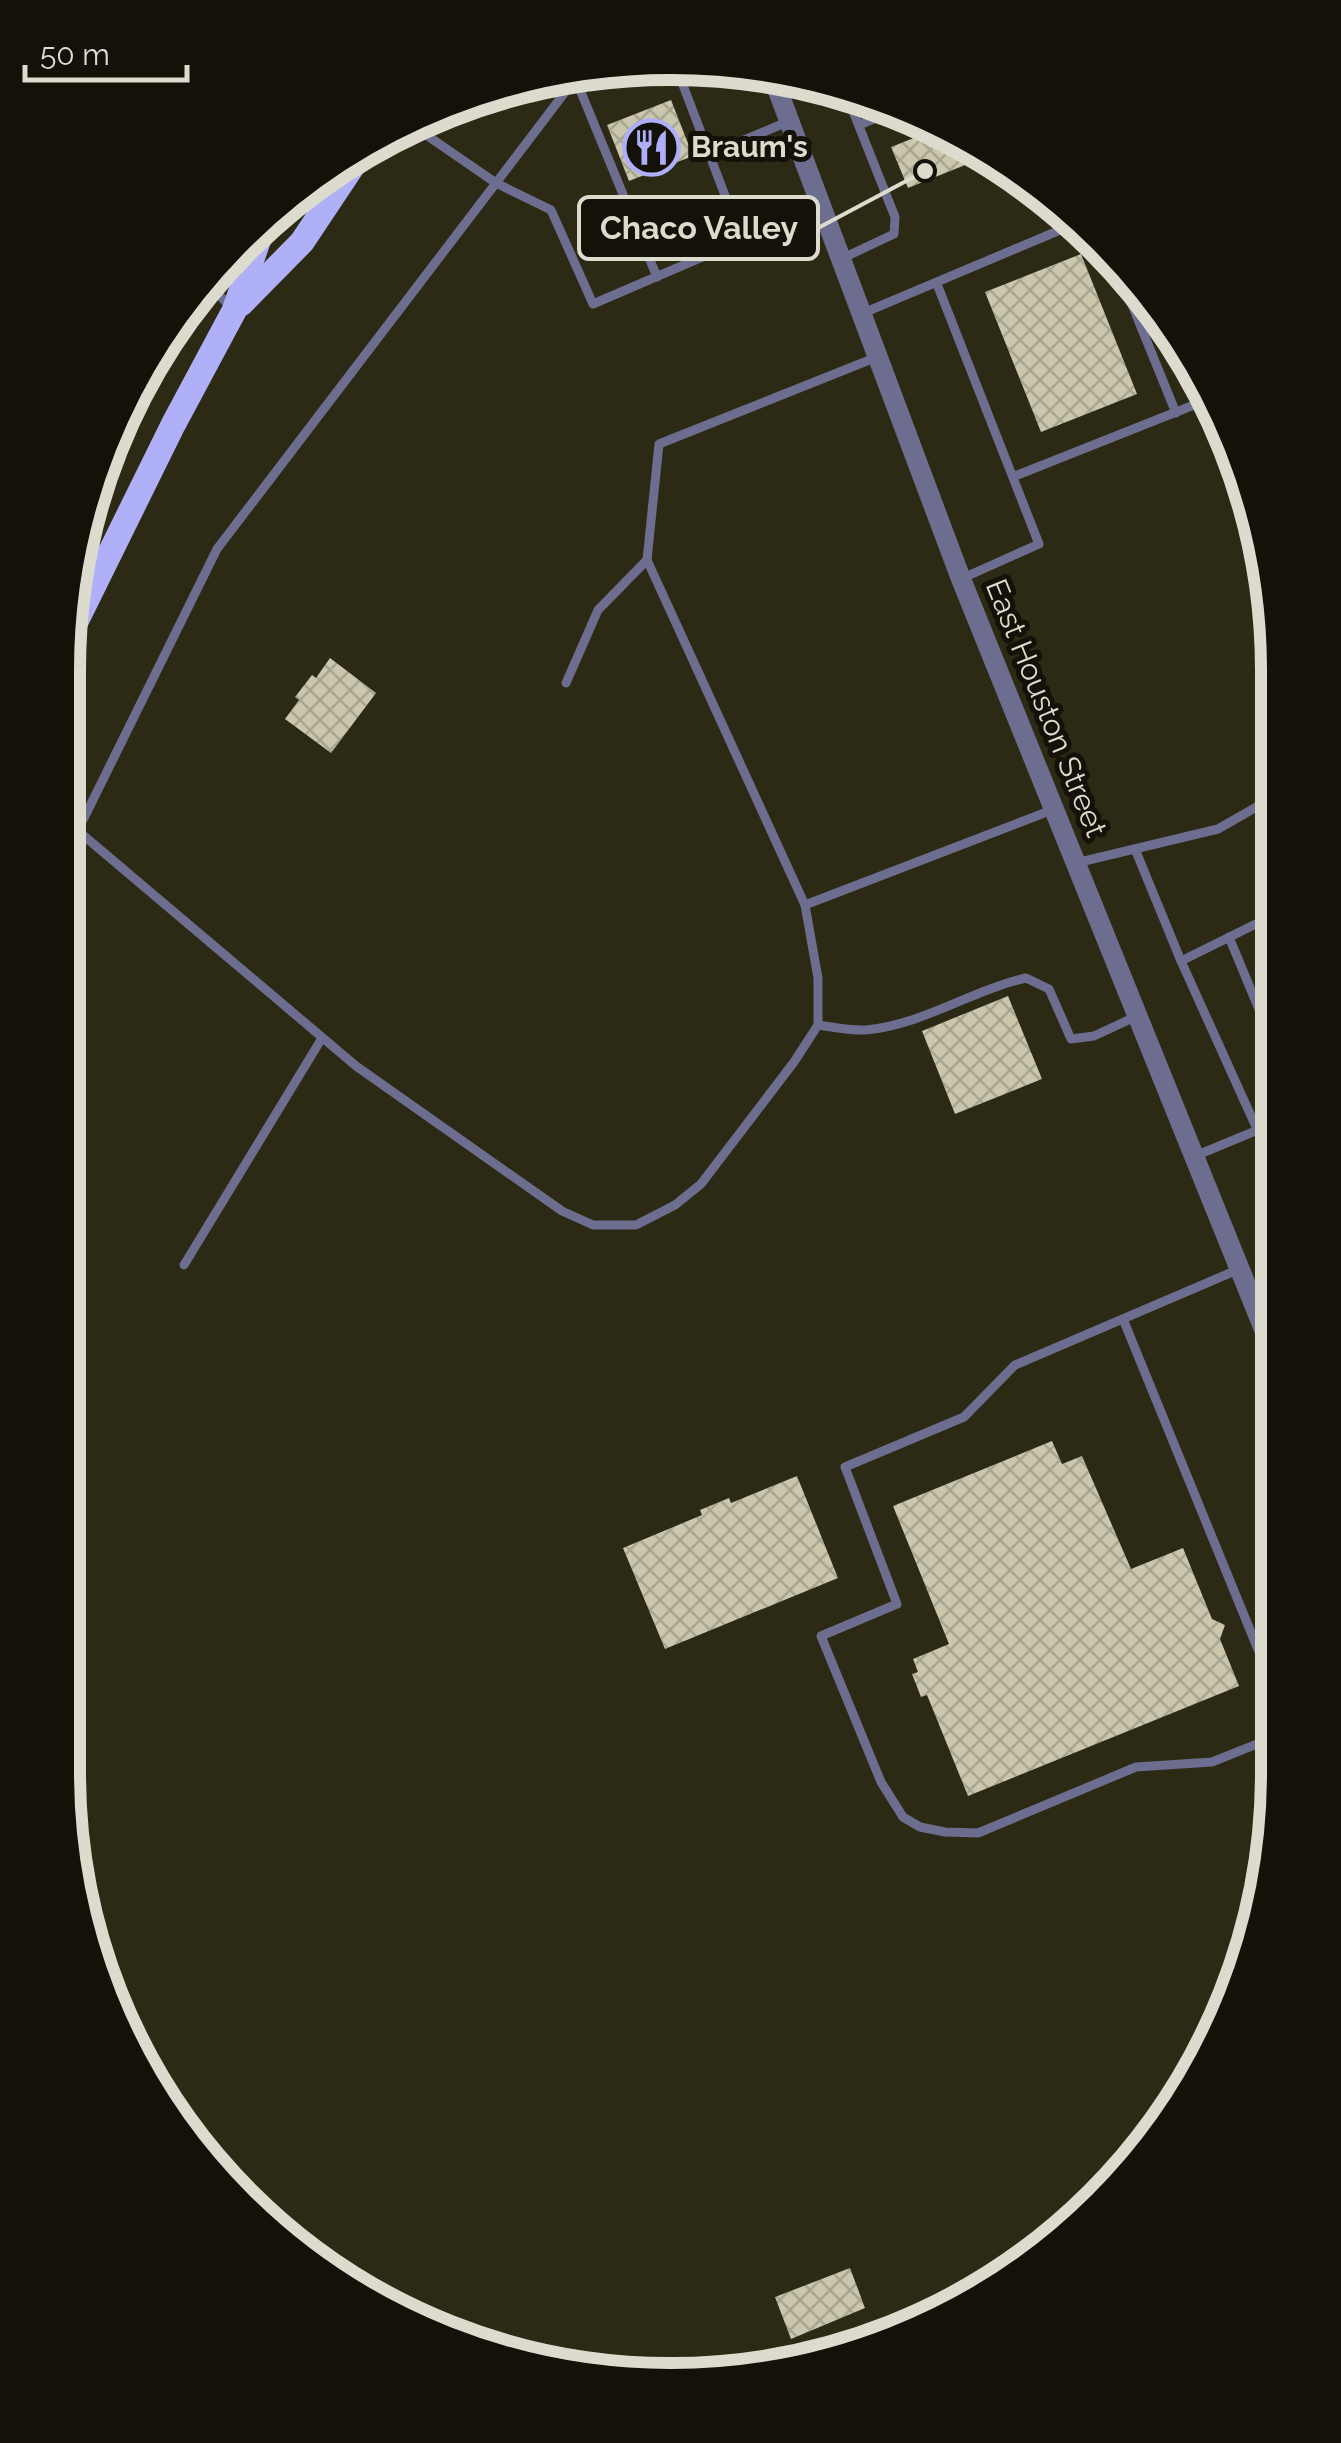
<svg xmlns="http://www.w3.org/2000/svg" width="1341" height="2443" viewBox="0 0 1341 2443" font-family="Raleway,sans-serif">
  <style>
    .building { fill: url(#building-cross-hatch) }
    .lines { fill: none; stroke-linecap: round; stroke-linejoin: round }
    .service { stroke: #6c6d8f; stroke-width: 9 }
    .tertiary { stroke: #6c6d8f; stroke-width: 20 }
    .primary { stroke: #afb0f8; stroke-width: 25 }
    .labels { text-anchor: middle; stroke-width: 10; stroke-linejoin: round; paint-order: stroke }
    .poi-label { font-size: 30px; font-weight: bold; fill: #dddbce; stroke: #131108; text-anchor: start }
    .street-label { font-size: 30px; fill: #dddbce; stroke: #131108 }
    .rim { fill: none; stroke: #dddbce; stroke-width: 12 }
    .leader { fill: none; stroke: #dddbce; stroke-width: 4 }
    .callout-dot { fill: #dddbce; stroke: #131108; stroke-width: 4 }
    .callout { fill: #131108; stroke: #dddbce; stroke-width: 4 }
    .callout-label { font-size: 32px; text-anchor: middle; font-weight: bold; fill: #dddbce }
  </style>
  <defs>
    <pattern id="building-cross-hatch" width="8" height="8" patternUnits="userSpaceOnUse" patternTransform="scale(2.5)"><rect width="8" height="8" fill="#cac7ad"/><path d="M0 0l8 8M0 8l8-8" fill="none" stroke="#a8a691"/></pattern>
  </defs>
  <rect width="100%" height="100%" fill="#2c2914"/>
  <g class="building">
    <polygon points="671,100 693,156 629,181 607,125"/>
    <polygon points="934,130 974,144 990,155 908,188 891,147"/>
    <polygon points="1081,254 1137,394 1041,432 985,292"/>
    <polygon points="330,658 376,693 331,753 285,719 299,700 295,697 312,675 316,678"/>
    <polygon points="1008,996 1042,1079 955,1114 922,1031"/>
    <polygon points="1052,1441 1062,1464 1082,1456 1131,1569 1183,1548 1212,1619 1225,1625 1220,1639 1239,1686 968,1796 927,1695 921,1697 912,1674 918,1672 913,1659 949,1644 893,1506"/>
    <polygon points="797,1476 838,1578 665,1649 623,1548 702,1515 700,1510 729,1498 731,1503"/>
    <polygon points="850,2268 865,2308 791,2339 775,2297"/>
  </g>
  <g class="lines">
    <g class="service">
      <polyline points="576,80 657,277"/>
      <polyline points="859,125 886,114"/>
      <polyline points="419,130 496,183 575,79"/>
      <polyline points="711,154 787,122"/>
      <polyline points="843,258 894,234 895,217 849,101"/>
      <polyline points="1115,263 1176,413"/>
      <polyline points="937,284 1039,544 963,578"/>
      <polyline points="213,288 231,308"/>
      <polyline points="861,314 1079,222"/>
      <polyline points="1015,476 1209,399"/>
      <polyline points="79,539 105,552"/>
      <polyline points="566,683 598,610 647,560"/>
      <polyline points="64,829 77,830 84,818 217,549 496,183 551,210 593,304 742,240 678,72"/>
      <polyline points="77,830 356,1066 562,1211 593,1225 636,1225 675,1205 701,1184 794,1062 818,1025 818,978 805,905 647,560 659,444 877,357"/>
      <polyline points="1135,849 1181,961 1275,1169"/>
      <polyline points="1076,863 1218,829 1274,797"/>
      <polyline points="805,905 1052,810"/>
      <polyline points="1229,937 1275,1048"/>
      <polyline points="1181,961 1274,915"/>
      <path d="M 818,1025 C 833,1027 851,1031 866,1030 C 922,1025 972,990 1026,978 L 1049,989 L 1071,1039 L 1094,1036 L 1137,1016"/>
      <polyline points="1195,1156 1275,1123"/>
      <polyline points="184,1265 322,1038"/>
      <polyline points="1237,1270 1015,1365 964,1417 845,1467 897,1604 821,1636 881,1782 903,1817 920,1827 945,1832 978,1833 1136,1767 1212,1762 1277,1736"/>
      <polyline points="1123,1319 1277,1696"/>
    </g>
    <polyline class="tertiary" points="772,75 961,579 1276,1359"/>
    <g class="primary">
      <polyline points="241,304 302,242 356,161"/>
      <polyline points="64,646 173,425 234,311 261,233"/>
    </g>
  </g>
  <defs>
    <symbol id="restaurant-ring" viewBox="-11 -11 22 22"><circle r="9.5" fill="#131108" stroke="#aeaefb" stroke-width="1.5"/><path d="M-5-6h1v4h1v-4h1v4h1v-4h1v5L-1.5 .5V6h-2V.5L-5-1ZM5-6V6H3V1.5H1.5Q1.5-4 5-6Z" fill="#aeaefb"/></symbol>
  </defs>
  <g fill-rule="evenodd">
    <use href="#restaurant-ring" x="620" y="116" width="63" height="63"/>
  </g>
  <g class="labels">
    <g class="poi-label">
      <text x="691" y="157">Braum's</text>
    </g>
    <g class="street-label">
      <text transform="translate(1046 708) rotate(68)" y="10">East Houston Street</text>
    </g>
  </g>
  <path d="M0 0H1341V2443H0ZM670 80H671A590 590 0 0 1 1261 670V1773A590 590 0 0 1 671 2363H670A590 590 0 0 1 80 1773V670A590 590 0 0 1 670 80Z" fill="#131108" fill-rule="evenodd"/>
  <path class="rim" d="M670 80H671A590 590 0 0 1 1261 670V1773A590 590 0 0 1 671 2363H670A590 590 0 0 1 80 1773V670A590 590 0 0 1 670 80Z"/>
  <path class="leader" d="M925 171L818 228"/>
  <circle class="callout-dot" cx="925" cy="171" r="10"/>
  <rect class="callout" x="579" y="197" width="239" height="62" rx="10"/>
  <g class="callout-label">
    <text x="699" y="239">Chaco Valley</text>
  </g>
  <path d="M25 65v15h162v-15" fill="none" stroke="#dddbce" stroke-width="5"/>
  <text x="40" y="65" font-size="30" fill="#dddbce" stroke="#131108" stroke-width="8" paint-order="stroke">50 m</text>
</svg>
